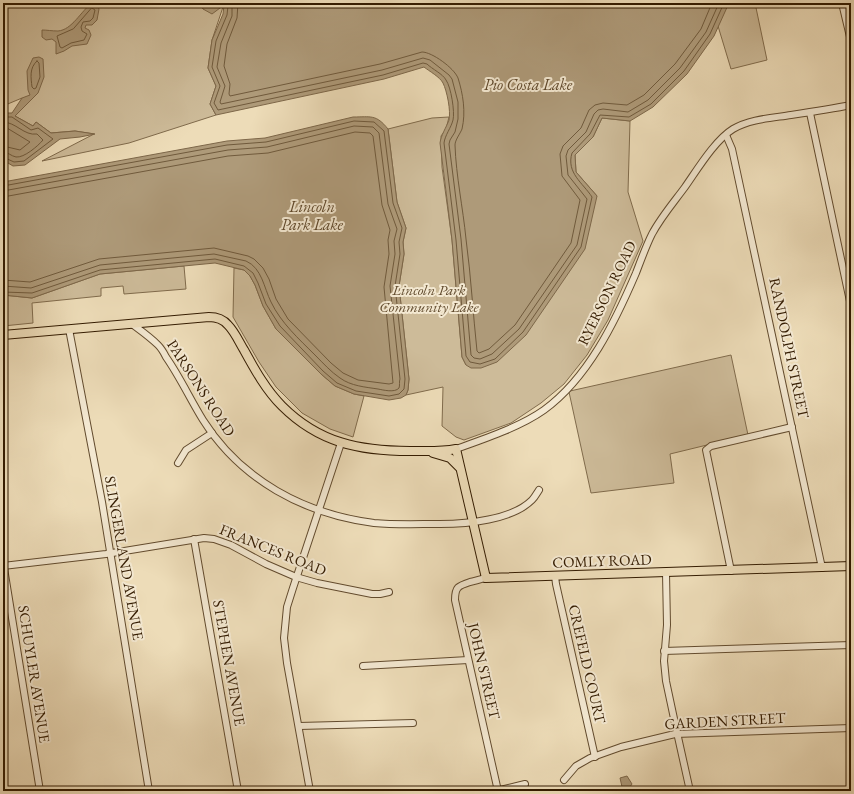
<svg xmlns="http://www.w3.org/2000/svg" width="854" height="794" viewBox="0 0 854 794" font-family="'EB Garamond',serif">
  <style>
    .green { fill: #cdbb99; stroke: #806b4c }
    .water { fill: #ae9a79; stroke: #7d6749 }
    .lines { fill: none; stroke-linecap: round; stroke-linejoin: round }
    .shore { stroke: #705a3c; stroke-width: 1 }
    .minor-casing { stroke: #624b2e; stroke-width: 8 }
    .major-casing { stroke: #331b00; stroke-width: 10 }
    .minor { stroke: #f3e8d1; stroke-width: 6 }
    .major { stroke: #eddcb8; stroke-width: 8 }
    .labels { text-anchor: middle; stroke-width: 4; stroke-linejoin: round; paint-order: stroke }
    .park-label { font-size: 15px; font-style: italic; fill: #614b2e; stroke: #f3e8d1 }
    .street-label { font-size: 15px; fill: #331b00; stroke: #f3e8d1 }
    .water-label { font-size: 16px; font-style: italic; fill: #5e472a; stroke: #f3e8d1 }
  </style>
  <rect width="100%" height="100%" fill="#eddcb8"/>
  <filter id="stains"><feTurbulence type="fractalNoise" baseFrequency=".005" numOctaves="4"/><feColorMatrix values="0 0 0 0 .2 0 0 0 0 .09 0 0 0 0 .02 0 0 0 .5 -.17"/></filter>
  <radialGradient id="worn" r=".72"><stop offset=".6" stop-color="#630" stop-opacity="0"/><stop offset="1" stop-color="#630" stop-opacity=".3"/></radialGradient>
  <g class="green">
    <polygon points="3,3 201,3 203,9 224,4 212,40 208,68 216,86 210,104 216,115 129,143 42,161 94,134 75,131 51,133 36,122 33,126 15,116 22,98 3,106"/>
    <polygon points="716,3 755,3 767,60 731,69 718,26"/>
    <polygon points="449,117 446,129 441,136 442,167 452,240 462,357 466,365 597,196 576,172 575,155 593,137 602,118 630,121 628,192 643,241 608,320 587,355 564,384 541,403 511,423 464,440 456,437 442,426 443,387 406,395 408,390 409,379 399,286 404,254 403,242 406,228 397,202 388,129 432,118"/>
    <polygon points="184,266 186,289 124,294 123,286 101,288 101,296 32,303 33,323 3,326 3,295 32,298 100,274"/>
    <polygon points="234,268 244,270 250,276 255,285 263,306 276,329 321,374 335,386 354,394 364,396 353,437 330,429 302,413 276,387 259,362 233,317"/>
    <polygon points="731,355 748,435 670,454 674,483 591,493 569,392 570,391"/>
  </g>
  <g class="water">
    <path d="M 92,3 L 97,3 L 99,9 L 97,20 L 92,25 L 86,25 L 85,28 L 89,30 L 91,35 L 87,44 L 72,46 L 64,51 L 56,54 L 56,42 L 52,39 L 46,40 L 42,37 L 42,30 C 47,30 52,31 58,31 C 72,30 81,11 92,3 Z"/>
    <path d="M 201,3 L 729,3 L 714,36 L 687,74 L 653,107 L 630,121 L 602,118 L 593,137 L 575,155 L 576,172 L 597,196 L 585,249 L 526,335 L 497,362 L 481,368 L 471,368 L 466,365 L 462,357 L 452,240 L 440,143 C 441,135 446,128 449,120 C 451,111 447,91 443,83 C 440,77 429,71 424,67 L 384,79 L 216,115 L 210,104 L 216,86 L 208,68 L 212,40 L 223,14 L 224,5 L 212,14 L 203,9 Z"/>
    <polygon points="39,57 43,59 44,77 38,93 15,116 33,126 36,122 51,133 75,131 95,134 80,137 60,139 25,165 13,166 3,160 3,113 12,113 22,98 30,95 28,90 27,71 33,58"/>
    <path d="M 353,117 C 371,117 376,114 388,129 L 397,202 L 406,228 L 403,242 L 404,254 L 399,286 L 409,379 L 408,390 L 406,395 L 401,398 L 389,400 L 354,394 L 335,386 L 321,374 L 276,329 L 263,306 L 255,285 L 250,276 L 244,270 L 215,263 L 100,274 L 32,298 L 3,295 L 3,182 L 227,141 L 265,138 Z"/>
    <polygon points="627,776 632,784 627,791 623,791 620,778"/>
  </g>
  <g class="lines">
    <g class="shore">
      <path d="M 226,3 L 228,6 L 227,15 L 216,41 L 212,67 L 220,86 L 214,103 L 218,110 L 383,75 L 423,63 L 427,64 C 432,69 443,74 446,80 C 451,87 455,112 453,120 C 451,128 445,135 444,143 L 456,240 L 466,356 L 470,362 L 480,364 L 495,359 L 523,332 L 581,247 L 592,197 C 583,183 566,173 572,153 L 590,134 L 600,115 L 629,117 L 651,104 L 684,71 L 710,34 L 724,3"/>
      <polyline points="232,3 232,16 221,43 217,67 225,86 220,102 221,104 382,70 423,58 430,60 449,75 452,79 458,102 458,119 455,132 450,140 449,144 461,239 471,355 474,358 480,359 492,354 519,329 577,245 587,199 568,175 566,156 568,150 586,132 594,114 598,110 603,109 628,112 648,100 680,68 706,32 719,3"/>
      <path d="M 238,3 L 237,18 L 227,44 L 224,66 L 230,84 L 229,94 L 230,96 L 380,64 L 422,52 C 432,52 454,68 458,78 C 463,94 466,112 462,129 C 460,134 455,140 455,145 C 456,176 463,208 466,239 C 471,276 473,314 477,351 L 479,353 L 489,349 L 515,325 L 571,243 L 580,200 L 562,176 L 560,154 L 563,146 L 581,128 L 589,110 L 595,105 L 603,103 L 627,105 L 644,95 L 675,64 L 701,29 L 712,3"/>
      <polygon points="92,8 95,10 93,18 90,21 83,22 81,27 82,31 87,34 84,40 71,43 62,48 60,47 57,36 73,29"/>
      <path d="M 37,61 L 39,63 L 40,77 L 36,88 L 34,89 L 32,87 C 31,78 29,68 37,61 Z"/>
      <polyline points="3,117 12,117 31,130 38,128 53,139 24,161 14,162 3,157"/>
      <path d="M 3,122 C 16,122 24,136 37,134 L 43,140 C 38,146 24,158 16,157 C 11,156 8,152 3,152"/>
      <polyline points="3,128 7,128 30,142 20,150 3,146"/>
      <polyline points="3,186 227,145 266,142 354,121 374,122 384,131 393,203 402,228 399,242 400,254 395,286 405,379 404,389 399,394 389,396 356,391 337,383 323,371 280,326 266,304 258,283 253,273 244,266 215,259 100,270 32,293 3,292"/>
      <path d="M 3,191 L 228,150 L 267,147 L 354,126 L 373,127 L 379,133 L 388,204 L 397,229 L 394,241 L 395,254 L 390,286 L 400,379 C 399,381 400,386 399,388 C 395,393 383,390 378,389 C 365,387 351,386 340,378 C 331,372 323,363 315,355 C 299,339 281,323 271,302 C 264,288 262,268 246,261 L 214,254 L 100,265 L 31,288 L 3,286"/>
      <polyline points="3,197 228,156 268,153 355,132 370,133 373,136 382,205 390,230 388,240 389,254 384,287 393,383 389,384 358,380 343,373 331,363 288,319 276,299 269,279 263,268 254,259 248,256 214,248 99,259 30,282 3,280"/>
    </g>
    <defs>
      <g id="minor">
        <polyline points="842,3 851,41"/>
        <polyline points="810,113 851,306"/>
        <polyline points="726,135 732,149 822,568"/>
        <path d="M 132,324 C 140,330 150,337 158,345 C 161,348 164,353 166,357 C 180,377 190,399 203,420 C 241,480 304,514 374,523 C 395,525 418,524 440,524 C 467,524 512,520 532,500 C 535,497 537,493 539,490"/>
        <polyline points="69,329 102,502 149,791"/>
        <path d="M 456,449 C 484,439 520,427 544,410 C 588,378 615,322 636,273 C 641,260 646,246 652,234 C 661,217 674,202 685,187 C 697,170 715,140 733,129 C 750,119 772,118 791,115 C 811,112 831,109 851,105"/>
        <polyline points="178,463 186,450 212,433"/>
        <polyline points="194,539 238,791"/>
        <polyline points="3,562 40,791"/>
        <polyline points="3,566 106,554 204,538 214,539 231,545 266,564 296,577 317,583 372,594 380,594 389,592"/>
        <polyline points="731,571 706,450 711,446 792,427"/>
        <polyline points="666,573 667,625 664,661 666,681 676,728 690,791"/>
        <polyline points="555,576 556,584 595,757"/>
        <path d="M 486,578 C 480,579 475,581 470,582 C 458,586 455,587 455,600 L 498,791"/>
        <polyline points="664,651 851,645"/>
        <polyline points="363,666 468,660"/>
        <polyline points="299,726 413,723"/>
        <polyline points="564,780 576,766 590,758 621,747 675,734 851,728"/>
        <polyline points="310,791 287,663 284,638 287,607 293,588 341,443"/>
        <polyline points="496,791 525,784"/>
      </g>
      <g id="major">
        <path d="M 3,335 L 209,317 C 216,317 223,319 228,325 C 235,332 239,342 244,350 C 255,370 266,390 282,406 C 319,443 360,451 410,451 C 425,451 441,452 456,449 L 486,578 L 851,566"/>
        <polyline points="433,453 450,458 459,467"/>
      </g>
    </defs>
    <use href="#minor" class="minor-casing"/>
    <use href="#major" class="major-casing"/>
    <use href="#minor" class="minor"/>
    <use href="#major" class="major"/>
  </g>
  <g class="labels">
    <g class="park-label">
      <text x="429" y="295">Lincoln Park<tspan x="429" dy="17">Community Lake</tspan></text>
    </g>
    <g class="street-label">
      <text transform="translate(607 293) rotate(-64)" y="5">RYERSON ROAD</text>
      <text transform="translate(789 348) rotate(78)" y="5">RANDOLPH STREET</text>
      <text transform="translate(201 388) rotate(57)" y="5">PARSONS ROAD</text>
      <text transform="translate(273 550) rotate(22)" y="5">FRANCES ROAD</text>
      <text transform="translate(124 558) rotate(80)" y="5">SLINGERLAND AVENUE</text>
      <text transform="translate(602 561) rotate(-2)" y="5">COMLY ROAD</text>
      <text transform="translate(229 663) rotate(80)" y="5">STEPHEN AVENUE</text>
      <text transform="translate(587 664) rotate(77)" y="5">CREFELD COURT</text>
      <text transform="translate(484 671) rotate(77)" y="5">JOHN STREET</text>
      <text transform="translate(34 674) rotate(81)" y="5">SCHUYLER AVENUE</text>
      <text transform="translate(725 721) rotate(-3)" y="5">GARDEN STREET</text>
    </g>
    <g class="water-label">
      <text x="528" y="90">Pio Costa Lake</text>
      <text x="312" y="212">Lincoln<tspan x="312" dy="18">Park Lake</tspan></text>
    </g>
  </g>
  <rect width="854" height="794" fill="none" stroke="#eddcb8" stroke-width="16"/>
  <rect x="4" y="4" width="846" height="786" fill="none" stroke="#331b00" stroke-width="2"/>
  <rect x="8" y="8" width="838" height="778" fill="none" stroke="#331b00"/>
  <rect width="100%" height="100%" filter="url(#stains)"/>
  <rect width="100%" height="100%" fill="url(#worn)"/>
</svg>
